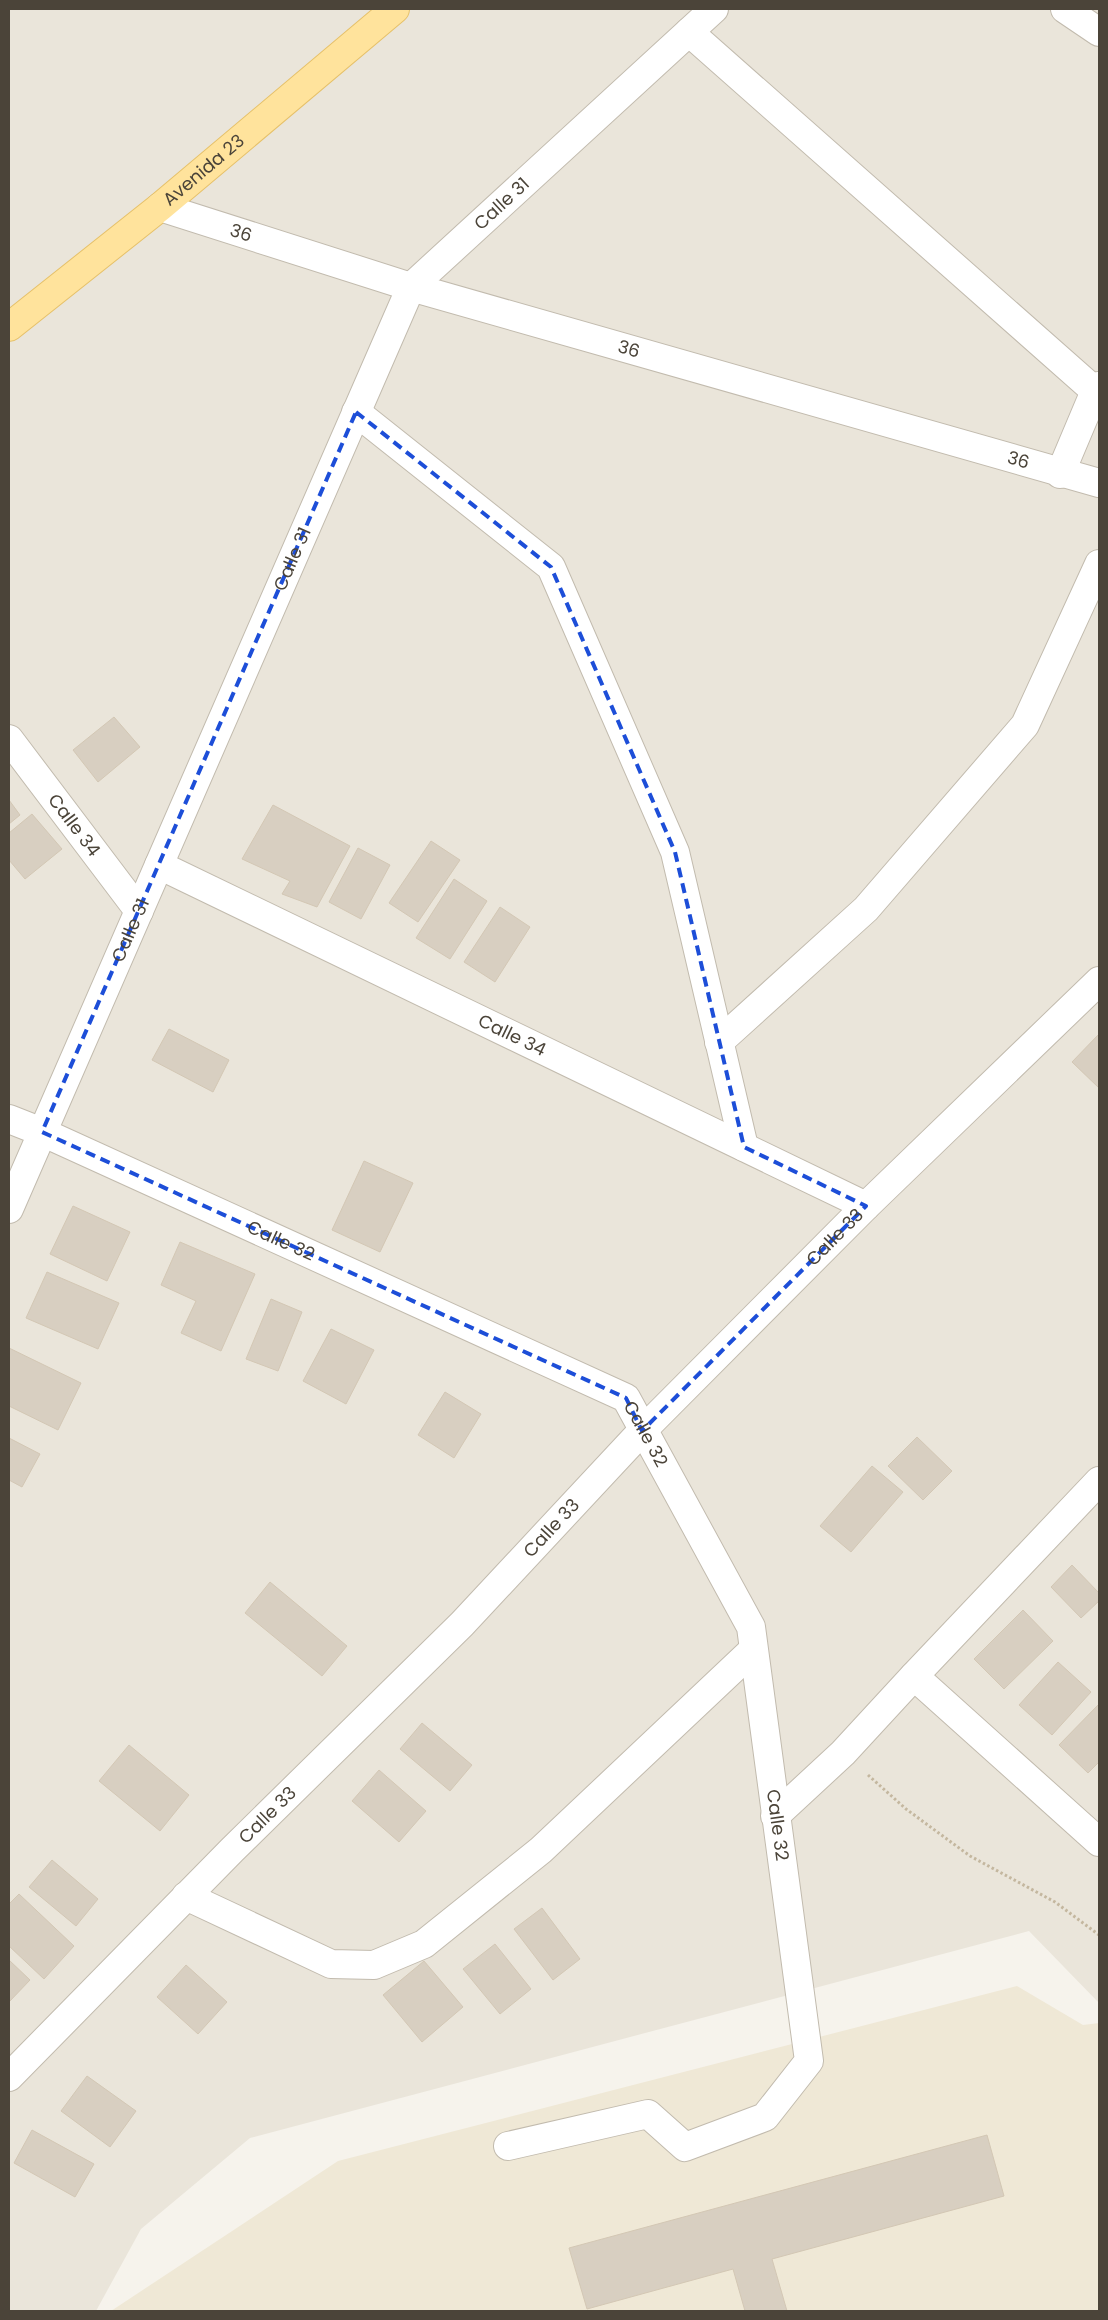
<svg xmlns="http://www.w3.org/2000/svg" width="1108" height="2320" viewBox="0 0 1108 2320" font-family="Poppins,sans-serif">
  <style>
    .residential { fill: #eae5da }
    .education { fill: #efe8d6 }
    .building { fill: #d8cfc1; stroke: #d3c7b4 }
    .lines { fill: none; stroke-linecap: round; stroke-linejoin: round }
    .minor-casing { stroke: #c2bbae; stroke-width: 30 }
    .major-casing { stroke: #e6c16a; stroke-width: 30 }
    .path { stroke: #c4b79f; stroke-width: 3; stroke-dasharray: 2.5 2.5; stroke-linecap: butt }
    .minor { stroke: #fff; stroke-width: 28 }
    .major { stroke: #ffe39c; stroke-width: 28 }
    .marked { fill: none; stroke: #1d4ed8; stroke-width: 4; stroke-dasharray: 10 6; stroke-linejoin: round }
    .labels { text-anchor: middle; stroke-width: 4.5; stroke-linejoin: round; paint-order: stroke }
    .street-label { font-size: 18px; fill: #4b4439; stroke: #fff }
  </style>
  <rect width="100%" height="100%" fill="#f6f3ec"/>
  <polygon class="residential" points="9,9 1099,9 1099,2003 1029,1931 250,2138 141,2229 96,2311 9,2311"/>
  <polygon class="education" points="1017,1986 1083,2025 1099,2023 1099,2311 111,2311 338,2161"/>
  <g class="building">
    <polygon points="114,717 140,747 98,782 73,750"/>
    <polygon points="9,800 20,815 9,824"/>
    <polygon points="273,805 350,846 317,907 282,894 290,881 242,859"/>
    <polygon points="32,814 62,849 25,879 9,860 9,833"/>
    <polygon points="431,841 460,860 418,922 389,903"/>
    <polygon points="358,848 390,865 361,919 329,902"/>
    <polygon points="454,879 487,901 450,959 416,938"/>
    <polygon points="500,907 530,927 495,982 464,962"/>
    <polygon points="169,1029 229,1060 213,1092 152,1060"/>
    <polygon points="1099,1034 1099,1088 1072,1062"/>
    <polygon points="364,1161 413,1183 380,1252 332,1230"/>
    <polygon points="73,1206 130,1232 107,1281 50,1254"/>
    <polygon points="180,1242 255,1274 221,1351 181,1333 196,1301 161,1285"/>
    <polygon points="47,1272 119,1303 98,1349 26,1318"/>
    <polygon points="271,1299 302,1312 278,1371 246,1359"/>
    <polygon points="331,1329 374,1350 346,1404 303,1381"/>
    <polygon points="9,1348 81,1383 58,1430 9,1406"/>
    <polygon points="445,1392 481,1414 454,1458 418,1435"/>
    <polygon points="917,1437 952,1471 923,1500 888,1466"/>
    <polygon points="9,1438 40,1454 22,1487 9,1480"/>
    <polygon points="872,1466 903,1492 851,1552 820,1526"/>
    <polygon points="1072,1565 1099,1593 1099,1601 1081,1618 1051,1587"/>
    <polygon points="270,1582 347,1646 322,1676 245,1613"/>
    <polygon points="1023,1610 1053,1641 1004,1689 974,1659"/>
    <polygon points="1058,1662 1091,1692 1052,1735 1019,1705"/>
    <polygon points="1099,1704 1099,1762 1088,1773 1059,1745"/>
    <polygon points="422,1723 472,1765 450,1791 400,1749"/>
    <polygon points="129,1745 189,1795 160,1831 99,1781"/>
    <polygon points="379,1770 426,1811 399,1842 352,1801"/>
    <polygon points="52,1860 98,1899 76,1926 29,1887"/>
    <polygon points="19,1894 74,1946 44,1979 9,1946 9,1904"/>
    <polygon points="542,1908 580,1959 553,1980 514,1929"/>
    <polygon points="495,1944 531,1989 500,2014 463,1969"/>
    <polygon points="9,1960 30,1980 9,2002"/>
    <polygon points="424,1961 463,2007 422,2042 383,1995"/>
    <polygon points="186,1965 227,2002 198,2034 157,1997"/>
    <polygon points="87,2076 136,2111 110,2147 61,2111"/>
    <polygon points="32,2130 94,2164 75,2197 14,2163"/>
    <polygon points="987,2135 1004,2196 772,2259 787,2311 745,2311 733,2269 587,2309 569,2248"/>
  </g>
  <g class="lines">
    <defs>
      <g id="minor">
        <polyline points="1065,9 1099,32"/>
        <polyline points="689,32 1095,391"/>
        <path id="s1" d="M 160,207 L 411,287 L 1099,483"/>
        <polyline points="356,412 551,567 675,852 744,1147"/>
        <polyline points="1060,474 1095,391 1099,386"/>
        <path id="s2" d="M 9,739 L 139,911"/>
        <path id="s3" d="M 159,865 L 866,1206"/>
        <polyline points="719,1042 866,909 1025,725 1099,564"/>
        <path id="s4" d="M 9,1119 L 42,1132 L 626,1398 L 751,1627 L 809,2061 L 765,2117 L 685,2147 L 648,2114 L 508,2146"/>
        <path id="s5" d="M 9,1209 L 411,287 L 714,9"/>
        <polyline points="914,1676 1099,1842"/>
        <polyline points="775,1816 843,1753 914,1676 1099,1481"/>
        <polyline points="186,1896 331,1964 374,1965 424,1944 541,1850 753,1650"/>
        <path id="s6" d="M 9,2077 L 232,1850 L 462,1624 L 642,1431 L 866,1206 L 1099,981"/>
      </g>
      <g id="major">
        <path id="s7" d="M 9,327 L 160,207 L 395,9"/>
      </g>
    </defs>
    <use href="#minor" class="minor-casing"/>
    <use href="#major" class="major-casing"/>
    <polyline class="path" points="868,1775 906,1809 970,1856 1055,1902 1099,1935"/>
    <use href="#minor" class="minor"/>
    <use href="#major" class="major"/>
  </g>
  <path class="marked" d="M 356,412 L 551,567 L 675,852 L 744,1147 L 866,1206 L 642,1431 L 626,1398 L 42,1132 Z"/>
  <g class="labels">
    <g class="street-label">
      <text dy="6" stroke="none"><textPath href="#s7" startOffset="250">Avenida 23</textPath></text>
      <text dy="6" stroke="none"><textPath href="#s5" startOffset="1129">Calle 31</textPath></text>
      <text dy="6" stroke="none"><textPath href="#s1" startOffset="85">36</textPath></text>
      <text dy="6" stroke="none"><textPath href="#s1" startOffset="490">36</textPath></text>
      <text dy="6" stroke="none"><textPath href="#s1" startOffset="895">36</textPath></text>
      <text dy="6" stroke="none"><textPath href="#s5" startOffset="709">Calle 31</textPath></text>
      <text dy="6" stroke="none"><textPath href="#s2" startOffset="108">Calle 34</textPath></text>
      <text dy="6" stroke="none"><textPath href="#s5" startOffset="304">Calle 31</textPath></text>
      <text dy="6" stroke="none"><textPath href="#s3" startOffset="392">Calle 34</textPath></text>
      <text dy="6" stroke="none"><textPath href="#s6" startOffset="1178">Calle 33</textPath></text>
      <text dy="6" stroke="none"><textPath href="#s4" startOffset="298">Calle 32</textPath></text>
      <text dy="6" stroke="none"><textPath href="#s4" startOffset="718">Calle 32</textPath></text>
      <text dy="6" stroke="none"><textPath href="#s6" startOffset="772">Calle 33</textPath></text>
      <text dy="6" stroke="none"><textPath href="#s6" startOffset="368">Calle 33</textPath></text>
      <text dy="6" stroke="none"><textPath href="#s4" startOffset="1138">Calle 32</textPath></text>
    </g>
  </g>
  <rect width="1108" height="2320" fill="none" stroke="#4b4439" stroke-width="20"/>
</svg>
